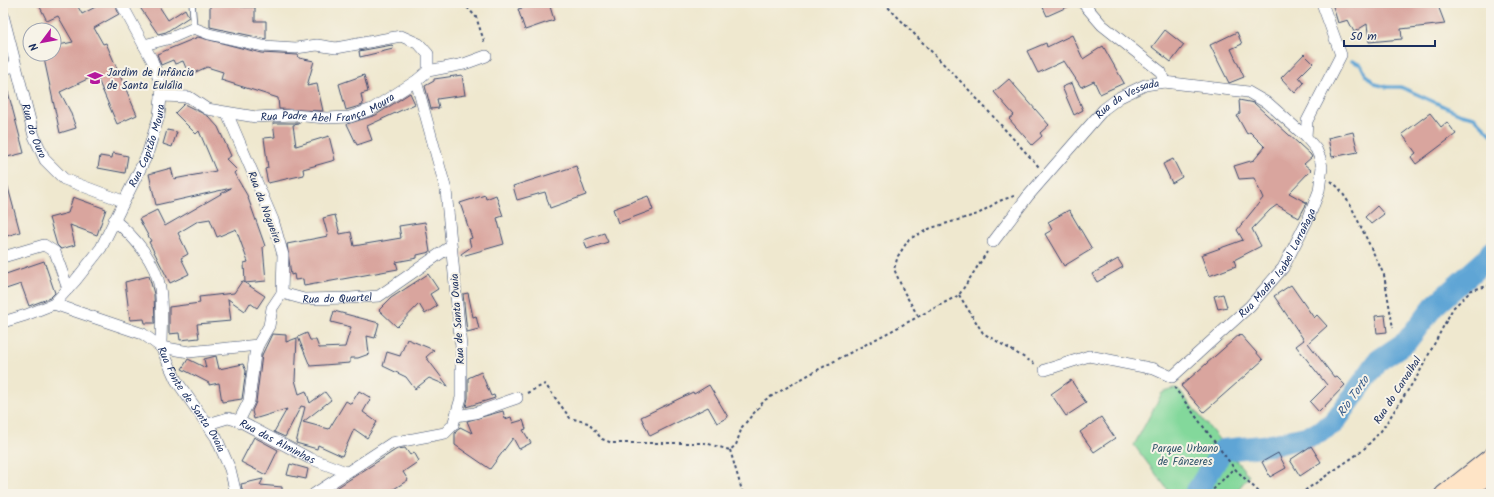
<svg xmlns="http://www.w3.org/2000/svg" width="1494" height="497" viewBox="0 0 1494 497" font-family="Kalam,sans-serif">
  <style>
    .green { fill: #83d89b; stroke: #4f847c }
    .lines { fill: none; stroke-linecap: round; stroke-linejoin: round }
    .stream { stroke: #5fa5d5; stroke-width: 3.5 }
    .river { stroke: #5fa5d5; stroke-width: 22 }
    .building { fill: #d9a59e }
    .lane-casing { stroke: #3b4b6f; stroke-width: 7 }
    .street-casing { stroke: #3b4b6f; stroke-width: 12 }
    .secondary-casing { stroke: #3b4b6f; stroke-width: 18 }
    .path { stroke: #3b4b6f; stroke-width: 2; stroke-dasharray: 3 3; stroke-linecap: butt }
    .lane { stroke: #fff; stroke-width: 5.5 }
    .street { stroke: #fff; stroke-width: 11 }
    .secondary { stroke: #fee4c6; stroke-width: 16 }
    .labels { text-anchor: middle; stroke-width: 4; stroke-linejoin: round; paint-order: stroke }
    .poi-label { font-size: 11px; fill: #1b2f5e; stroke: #f7f3e8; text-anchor: start }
    .street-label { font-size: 11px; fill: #1b2f5e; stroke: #f7f3e8 }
    .park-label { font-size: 11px; fill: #35596d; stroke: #f7f3e8 }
    .water-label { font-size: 12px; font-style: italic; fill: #335888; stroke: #f7f3e8 }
  </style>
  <rect width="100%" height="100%" fill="#f7f3e8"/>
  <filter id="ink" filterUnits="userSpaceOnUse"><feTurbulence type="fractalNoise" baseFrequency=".025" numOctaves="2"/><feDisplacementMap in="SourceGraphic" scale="8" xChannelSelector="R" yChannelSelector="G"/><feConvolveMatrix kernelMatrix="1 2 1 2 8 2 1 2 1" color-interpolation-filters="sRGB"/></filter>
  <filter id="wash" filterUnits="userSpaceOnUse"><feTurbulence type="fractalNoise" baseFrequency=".012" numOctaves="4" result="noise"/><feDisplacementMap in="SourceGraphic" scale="16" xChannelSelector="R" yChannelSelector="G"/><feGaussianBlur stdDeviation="0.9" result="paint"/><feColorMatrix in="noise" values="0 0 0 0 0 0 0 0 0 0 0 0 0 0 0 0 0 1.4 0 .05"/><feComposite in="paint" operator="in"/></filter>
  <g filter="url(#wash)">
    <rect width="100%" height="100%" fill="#efe8cf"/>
    <polygon class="green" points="1177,388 1249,476 1234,494 1171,494 1134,445 1162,393"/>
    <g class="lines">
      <polyline class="stream" points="1352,61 1361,65 1366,75 1375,84 1387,87 1401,87 1461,114 1474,117 1491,134"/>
      <polyline class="river" points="1195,494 1223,450 1272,445 1314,435 1334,423 1379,360 1406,342 1434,306 1488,258 1491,252"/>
    </g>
    <g id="blocks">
      <g class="building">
        <polygon points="38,3 76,3 82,14 103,3 114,3 119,14 94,28 103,44 106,43 137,115 117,124 96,75 60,92 70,111 76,128 60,133 43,54 54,54 54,46 73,42 58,16 47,21"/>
        <polygon points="137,3 157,3 168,20 185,9 189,17 166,32 158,34"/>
        <polygon points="230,3 240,3 241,7 255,7 255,21 266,21 266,39 210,27 210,4"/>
        <polygon points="545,3 549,3 554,20 525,30 518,9"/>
        <polygon points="1041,3 1076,3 1047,16"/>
        <polygon points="1332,3 1437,3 1445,24 1401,29 1402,39 1369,42 1367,24 1354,32 1348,20 1338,23"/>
        <polygon points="1165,30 1184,45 1171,62 1152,47"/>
        <polygon points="1237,32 1242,44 1231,49 1244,77 1229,83 1210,45"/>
        <polygon points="1072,35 1083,59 1103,46 1124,83 1100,94 1094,81 1081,87 1064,61 1038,73 1027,51 1046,43 1047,47"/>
        <polygon points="198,37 261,53 298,55 299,58 314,61 307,86 317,84 323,111 279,109 278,98 221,80 223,72 207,67 189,75 183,61 175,64 173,60 161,65 157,54"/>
        <polygon points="392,45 393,49 360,57 359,51"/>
        <polygon points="1304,54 1313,63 1299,77 1304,83 1295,93 1281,78"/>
        <polygon points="364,75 368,92 361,94 363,105 346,110 339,84"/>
        <polygon points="462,75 465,95 437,99 439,108 431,109 425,86 434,81 434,79"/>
        <polygon points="1009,79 1049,125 1040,133 1042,136 1032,145 1009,119 1014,115 994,92"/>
        <polygon points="1072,83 1083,110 1074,115 1062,87"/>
        <polygon points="6,84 24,153 3,158 3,85"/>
        <polygon points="410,93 415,104 367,126 372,140 357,145 347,124 376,115"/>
        <polygon points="1239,100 1254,103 1310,154 1312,157 1304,164 1311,170 1289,193 1307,203 1299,218 1277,205 1270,210 1252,229 1261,246 1234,260 1236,266 1209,276 1201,255 1243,240 1237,230 1263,198 1254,178 1239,179 1234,166 1254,160 1265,147 1250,132 1247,134 1237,116 1240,114"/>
        <polygon points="184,104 208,116 218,127 231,156 226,159 237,170 234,173 247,195 265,246 263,247 266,281 245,283 244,263 248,262 236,229 217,237 210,219 198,221 178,233 188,254 181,258 189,274 170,283 149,242 151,241 139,219 157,210 165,226 231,188 156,205 149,174 171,168 174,179 216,171 199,131 196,134 175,113"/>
        <polygon points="1430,113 1441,127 1447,122 1456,134 1416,164 1411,157 1416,153 1402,134"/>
        <polygon points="273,123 299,123 299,124 293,125 296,146 329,136 335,160 303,169 304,175 268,183 265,169 268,168 264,138 275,137"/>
        <polygon points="167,130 177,132 172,147 163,144"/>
        <polygon points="1353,132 1358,152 1332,157 1328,138"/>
        <polygon points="113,153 128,156 125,173 98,168 100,156 112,158"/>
        <polygon points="1173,159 1182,177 1172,183 1163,164"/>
        <polygon points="576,166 586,195 550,208 545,192 517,200 513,186"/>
        <polygon points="6,180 20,232 3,237 3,181"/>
        <polygon points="485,195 486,199 496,195 503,216 497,218 504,244 462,256 461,254 471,247 469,239 472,238 460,203"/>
        <polygon points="648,196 653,210 618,223 613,209"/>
        <polygon points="73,197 106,209 97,235 70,225 75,245 61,249 57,245 49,218 68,213"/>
        <polygon points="1377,206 1384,214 1371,224 1365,217"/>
        <polygon points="1069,210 1092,249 1064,266 1045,234 1052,230 1048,222"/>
        <polygon points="335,215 340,234 351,232 354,246 401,238 399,226 425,222 430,252 417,255 417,258 396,262 398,269 304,286 303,279 295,280 294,274 291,275 287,244 328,236 323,218"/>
        <polygon points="604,233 608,242 587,249 584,240"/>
        <polygon points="1118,259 1123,267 1097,282 1092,274"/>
        <polygon points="44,261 55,293 50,298 29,306 21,284 3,290 3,275"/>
        <polygon points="428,274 438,289 430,294 437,306 425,314 419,304 397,327 379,310 391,298"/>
        <polygon points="149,276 154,294 155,323 145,323 144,319 130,320 125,282"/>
        <polygon points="242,281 265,296 257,308 250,303 245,311 228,299 231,321 197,324 199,338 180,340 179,333 169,334 169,307 200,303 199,297 234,293"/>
        <polygon points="1291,285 1314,318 1317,315 1327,326 1308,343 1334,377 1336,376 1345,385 1319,412 1310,402 1327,385 1296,346 1304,340 1274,296"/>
        <polygon points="468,293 473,317 476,316 479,329 467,332 463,294"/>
        <polygon points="1223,294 1227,307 1218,309 1214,296"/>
        <polygon points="334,311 379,323 375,338 367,336 369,354 358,358 350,358 350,363 310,366 298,337 307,333 310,340 316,340 319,348 345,347 351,327 331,322"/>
        <polygon points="1385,315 1387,332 1377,333 1375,316"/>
        <polygon points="272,334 286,335 286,342 297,338 295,380 299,394 306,391 310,403 325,392 331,400 303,422 329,429 346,401 351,404 359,391 371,398 363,412 377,422 367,438 354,429 342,456 318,445 317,449 296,443 305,407 301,406 285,437 274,432 287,409 254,419 252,411 256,402 262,355"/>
        <polygon points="1240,334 1263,360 1204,412 1181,386"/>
        <polygon points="407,339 434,350 426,357 448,386 429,378 415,389 406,377 383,366 387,352 400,356"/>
        <polygon points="216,356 219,369 243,364 246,371 242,399 222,402 219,383 209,385 209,383 182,369 188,359 206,368 204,359"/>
        <polygon points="481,372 491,396 494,395 495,398 466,407 468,398 468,378"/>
        <polygon points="1071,380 1086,403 1066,416 1051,394"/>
        <polygon points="709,385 728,417 717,423 708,407 650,436 641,417 693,392 694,394"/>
        <polygon points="503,411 505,419 511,417 513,423 523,420 526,429 523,430 531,443 519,449 513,438 490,469 455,445 455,433 460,427 472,433 467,421"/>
        <polygon points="1101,417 1115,438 1094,452 1080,432"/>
        <polygon points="254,437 278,450 266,475 241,462"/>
        <polygon points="1311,446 1321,462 1300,476 1290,460"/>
        <polygon points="405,448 410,455 414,452 419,461 403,472 408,480 386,494 327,494 397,449"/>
        <polygon points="1278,453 1286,468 1270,477 1262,462"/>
        <polygon points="290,464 308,469 306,479 287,475"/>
        <polygon points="263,479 260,485 282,487 282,494 243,494 241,484"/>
      </g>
    </g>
  </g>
  <g filter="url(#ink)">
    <use href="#blocks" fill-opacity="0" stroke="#3b4b6f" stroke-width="1"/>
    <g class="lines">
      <defs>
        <polyline id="lane" points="192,3 194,28"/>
        <g id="street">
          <polyline points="1083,3 1102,25 1161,72 1164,82"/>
          <path id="s1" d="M 3,15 L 34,136 L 45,160 L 64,179 L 123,201"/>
          <polyline points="144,45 171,38 194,28 209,34 263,46 296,48 317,45 336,48 401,36 419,44 428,54 428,71"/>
          <polyline points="3,69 16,66"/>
          <path id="s2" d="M 161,96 L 189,97 L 207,109 L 256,117 L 293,115 L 326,118 L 350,117 L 372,109 L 416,81 L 428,71 L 464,64 L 486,56"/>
          <path d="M 114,220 C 134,236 156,262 160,288 C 163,307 161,328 161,347 L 189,352 L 258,345 L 269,326 L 272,308 L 282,293 L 283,255 L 273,220 L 227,113"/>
          <path id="s3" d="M 993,242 L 1028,196 L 1104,109 L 1120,97 L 1145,85 L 1164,82 L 1248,92 L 1269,104 L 1306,137"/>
          <polyline points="3,257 44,245 55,252 68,289"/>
          <path id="s4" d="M 282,293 L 304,299 L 350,298 L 379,296 L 451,246"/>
          <path id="s5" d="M 54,304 L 143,334 L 161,347 L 176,380 L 216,437 L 230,469 L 236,494"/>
          <path id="s6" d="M 3,322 L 26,315 L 54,304 L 75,281 L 101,248 L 147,155 L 159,116 L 162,88 L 152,60 L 121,3"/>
          <path id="s7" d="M 1045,370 L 1089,356 L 1154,369 L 1172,377 L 1250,306 L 1283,268 L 1309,217 L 1319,191 L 1322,167 L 1320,158 L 1316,149 L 1306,137 L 1307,121 L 1341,55 L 1322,3"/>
          <polyline points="456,416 475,413 517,398"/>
          <polyline points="239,421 249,401 255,354 258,345"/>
          <path id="s8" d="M 208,424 L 228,418 L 239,421 L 309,458 L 346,472"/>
          <polyline points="314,494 392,443 445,433 453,425 461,398 461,347 446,190 416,81"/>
        </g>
        <g id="secondary">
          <polyline points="1443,494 1491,456"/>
          <polyline points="1465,494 1491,473"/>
        </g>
      </defs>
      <use href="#lane" class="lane-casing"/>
      <use href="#street" class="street-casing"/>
      <use href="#secondary" class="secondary-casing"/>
      <g class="path">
        <polyline points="463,3 476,17 485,44"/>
        <polyline points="884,3 969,90 1039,167"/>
        <polyline points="1331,181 1339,188 1351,206 1384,275 1393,328"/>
        <polyline points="959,295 983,333 1035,364"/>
        <polyline points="918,316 904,292 894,269 898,256 909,239 931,228 978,214 999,201 1014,196"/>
        <polyline points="1174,387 1234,468 1261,494"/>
        <polyline points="527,393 545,384 570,418 588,423 602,439 612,443 705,443 730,450 736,445 742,427 765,400 810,374 959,295 987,252"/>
        <polyline points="730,450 743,494"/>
        <polyline points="1209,494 1234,468"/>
        <polyline points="1300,494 1362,451 1381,431 1418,375 1453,308 1472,290 1491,285"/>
      </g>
      <use href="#lane" class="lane"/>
      <use href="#street" class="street"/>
      <use href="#secondary" class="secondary"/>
    </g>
  </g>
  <defs>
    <symbol id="school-bare" viewBox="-9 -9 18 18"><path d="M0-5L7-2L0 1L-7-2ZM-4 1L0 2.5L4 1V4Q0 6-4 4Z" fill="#b5179e" stroke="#f7f3e8" stroke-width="2.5" paint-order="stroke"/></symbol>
  </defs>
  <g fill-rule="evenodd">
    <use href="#school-bare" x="84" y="67" width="22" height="22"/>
  </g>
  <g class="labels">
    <g class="poi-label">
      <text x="107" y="76">Jardim de Infância<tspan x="107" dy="13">de Santa Eulália</tspan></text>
    </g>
    <g class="street-label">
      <text dy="4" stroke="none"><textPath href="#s3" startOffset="199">Rua da Vessada</textPath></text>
      <text dy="4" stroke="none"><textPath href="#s2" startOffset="173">Rua Padre Abel França Moura</textPath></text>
      <text dy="4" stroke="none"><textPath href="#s1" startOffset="120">Rua do Ouro</textPath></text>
      <text dy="4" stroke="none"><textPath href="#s6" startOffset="240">Rua Capitão Moura</textPath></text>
      <text transform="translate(265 207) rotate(69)" y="4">Rua da Nogueira</text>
      <text dy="4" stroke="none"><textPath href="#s7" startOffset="289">Rua Madre Isabel Larrañaga</textPath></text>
      <text dy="4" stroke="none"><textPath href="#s4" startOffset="56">Rua do Quartel</textPath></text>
      <text transform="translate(457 319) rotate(-94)" y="4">Rua de Santa Ovaia</text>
      <text transform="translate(1397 390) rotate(-57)" y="4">Rua do Carvalhal</text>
      <text dy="4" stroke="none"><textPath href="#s5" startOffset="177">Rua Fonte de Santa Ovaia</textPath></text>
      <text dy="4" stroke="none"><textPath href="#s8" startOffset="76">Rua das Alminhas</textPath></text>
    </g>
    <g class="park-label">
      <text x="1185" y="452">Parque Urbano<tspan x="1185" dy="13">de Fânzeres</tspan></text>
    </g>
    <g class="water-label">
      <text transform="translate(1353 396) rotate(-55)" y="4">Rio Torto</text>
    </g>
  </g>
  <rect width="1494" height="497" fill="none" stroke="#f7f3e8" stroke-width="16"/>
  <g transform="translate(42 42) rotate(238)"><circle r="19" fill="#f7f3e8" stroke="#9fa5b1"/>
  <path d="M0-3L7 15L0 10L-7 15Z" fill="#b5179e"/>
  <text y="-6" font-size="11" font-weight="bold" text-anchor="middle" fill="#1b2f5e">N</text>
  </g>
  <path d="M1344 40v6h91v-6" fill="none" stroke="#1b2f5e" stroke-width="2"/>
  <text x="1350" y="40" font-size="12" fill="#1b2f5e" stroke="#f7f3e8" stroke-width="3" paint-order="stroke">50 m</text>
</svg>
